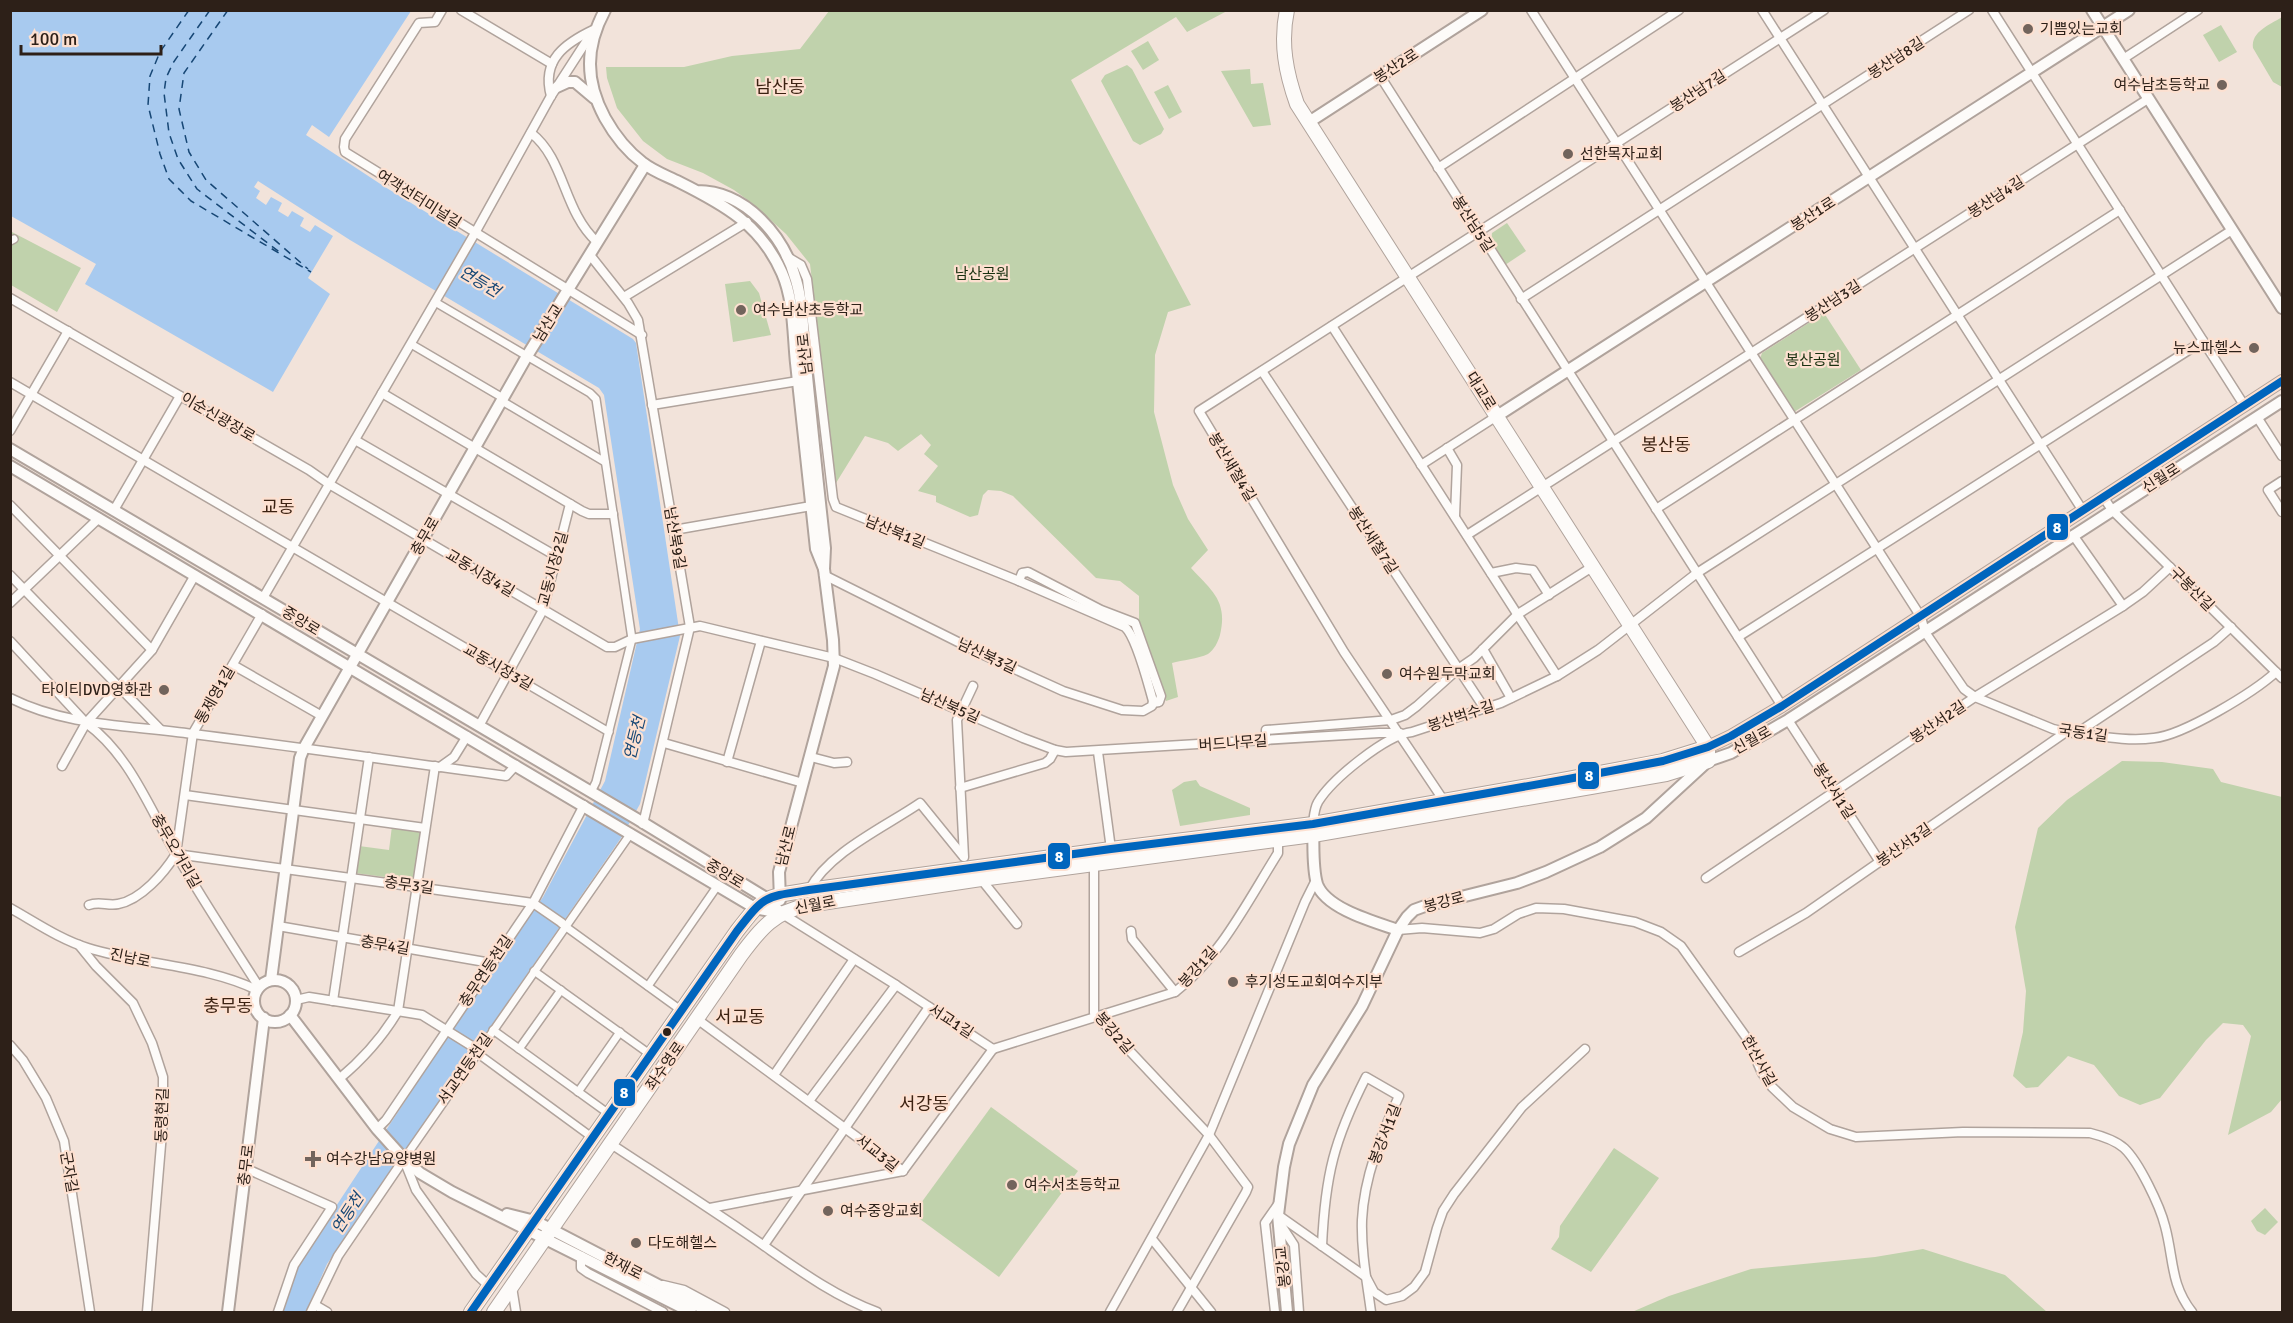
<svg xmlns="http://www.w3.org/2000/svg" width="2293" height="1323" viewBox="0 0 2293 1323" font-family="Signika,'Noto Sans KR',sans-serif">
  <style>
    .green { fill: #c0d2ac }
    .water { fill: #a8caef }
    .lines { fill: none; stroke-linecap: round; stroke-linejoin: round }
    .ferry { stroke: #174775; stroke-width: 1.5; stroke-dasharray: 8 6; stroke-linecap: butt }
    .pedestrian-casing { stroke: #b0a39c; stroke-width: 10 }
    .minor-casing { stroke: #b0a39c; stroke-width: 11 }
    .tertiary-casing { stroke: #b0a39c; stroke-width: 14 }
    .primary-casing { stroke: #b0a39c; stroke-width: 16 }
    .pedestrian { stroke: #fdfbf9; stroke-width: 7 }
    .minor { stroke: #fdfbf9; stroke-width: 8 }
    .tertiary { stroke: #fdfbf9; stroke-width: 10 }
    .primary { stroke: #fdfbf9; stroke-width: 14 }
    .bus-1-casing { stroke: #fde0d0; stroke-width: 12 }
    .bus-1 { stroke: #0065bd; stroke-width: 8 }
    .poi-dot { fill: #72645c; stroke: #fde0d0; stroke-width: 2 }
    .bus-dot { fill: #2d2018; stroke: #fde0d0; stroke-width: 2 }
    .labels { text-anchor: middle; stroke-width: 4.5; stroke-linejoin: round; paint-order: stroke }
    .poi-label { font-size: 15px; fill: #2d2018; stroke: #fde0d0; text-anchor: start }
    .street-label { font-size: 15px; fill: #2d2018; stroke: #fde0d0 }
    .park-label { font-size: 15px; fill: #1a3110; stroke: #fde0d0 }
    .water-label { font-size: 16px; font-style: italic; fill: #174775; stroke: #fde0d0 }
    .quarter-label { font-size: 18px; fill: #3c2212; stroke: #fde0d0 }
    .line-badge { stroke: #fde0d0; stroke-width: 2 }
    .badge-label { font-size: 16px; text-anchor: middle; font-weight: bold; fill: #fff }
  </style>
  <rect width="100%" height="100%" fill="#f2e3da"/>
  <g class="green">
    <path d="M 829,11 L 1227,11 L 1187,32 L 1176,17 L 1071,80 L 1191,305 L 1168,312 L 1155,355 L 1154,412 L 1173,485 L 1188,519 L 1208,550 L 1191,568 C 1212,591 1228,601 1220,635 C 1218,642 1214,650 1208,654 C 1198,659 1182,660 1172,663 L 1178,697 L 1166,701 L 1139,621 L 1139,596 L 1120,581 L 1096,578 L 1013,496 L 1001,491 L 988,490 L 983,495 L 978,515 L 970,517 L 936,502 L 936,496 L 918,491 L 938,466 L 924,454 L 931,445 L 921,434 L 898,451 L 888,443 L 865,436 L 836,483 L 810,264 L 786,234 L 753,204 L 734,190 L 703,173 L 667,159 L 643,141 L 617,108 L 607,78 L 606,67 L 684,67 L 732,56 L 800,49 Z"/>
    <path d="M 2282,17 L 2282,87 L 2273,82 L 2253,48 C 2251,31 2270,25 2282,17 Z"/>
    <polygon points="2221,25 2237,52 2219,62 2203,35"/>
    <polygon points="1148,41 1159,60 1143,70 1131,51"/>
    <polygon points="1127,65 1132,69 1164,129 1161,134 1140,145 1133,141 1101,81 1105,75"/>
    <polygon points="1250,69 1251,84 1263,83 1271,125 1253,127 1221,71"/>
    <polygon points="1168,85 1182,112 1169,119 1154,92"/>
    <polygon points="1507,223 1526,251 1505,265 1491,243 1492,233"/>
    <polygon points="10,231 81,268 57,312 11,285"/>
    <polygon points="750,281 759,293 771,335 733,342 725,284"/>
    <polygon points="1824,313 1861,370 1794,412 1760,359 1762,353"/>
    <polygon points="2122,761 2162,762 2213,769 2221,782 2282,797 2282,1099 2271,1112 2228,1135 2251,1036 2243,1025 2223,1023 2206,1040 2160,1098 2140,1105 2119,1096 2094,1065 2068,1056 2038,1087 2026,1088 2013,1076 2023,1032 2026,991 2015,927 2038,828 2067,800"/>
    <polygon points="1196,780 1200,786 1250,808 1250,815 1180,826 1172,790 1184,782"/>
    <polygon points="392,826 422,830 415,881 355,873 359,846 389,850"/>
    <polygon points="991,1107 1078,1171 999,1277 913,1214"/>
    <polygon points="1614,1148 1659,1178 1591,1272 1551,1249 1559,1237 1560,1226"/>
    <polygon points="2265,1208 2278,1222 2265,1235 2257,1231 2251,1221"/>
    <polygon points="1923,1249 2005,1275 2047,1312 1632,1312 1669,1296 1751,1269 1875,1257"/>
  </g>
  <polygon class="water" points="11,11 411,11 329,137 312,125 306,135 385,187 633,339 636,343 680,636 640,804 621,838 327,1264 306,1312 281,1312 296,1267 446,1039 543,897 605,781 640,629 604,395 599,388 350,240 258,181 254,187 260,191 256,198 266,205 271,197 282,203 278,211 288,217 292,211 304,218 300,226 310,232 315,225 333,236 308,278 330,294 273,392 85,284 96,264 11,216"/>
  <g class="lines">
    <g class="ferry">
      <polyline points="189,10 160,52 150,76 148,105 160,154 169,179 191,201 311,272"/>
      <polyline points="210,10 173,63 166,78 164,93 169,133 178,159 197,189 282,254"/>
      <polyline points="228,10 184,73 179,109 189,152 206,180 308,269"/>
    </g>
    <defs>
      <g id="pedestrian">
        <polyline points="10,241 14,239"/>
        <polyline points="435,302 590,393 596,399 632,639 596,782 591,792"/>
        <polyline points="411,344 503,398"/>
        <polyline points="502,401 605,462"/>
        <polyline points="508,673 609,732"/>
        <polyline points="562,924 682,1011"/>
        <polyline points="534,971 651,1055"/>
        <polyline points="648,986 718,885"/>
        <polyline points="493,1030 609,1114"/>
        <polyline points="519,1049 561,990"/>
        <polyline points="476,1050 477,1053 593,1138"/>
        <polyline points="578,1092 620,1032"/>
        <polyline points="404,1159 631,833"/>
      </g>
      <g id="minor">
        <polyline points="442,10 435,22 419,23 345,139 344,147 345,152 642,335"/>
        <polyline points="461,10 552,64"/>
        <path d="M 1531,10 L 1921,617 L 1925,632 L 1964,689 L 1975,697 L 2053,729 L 2066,732 C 2095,735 2126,742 2154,738 C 2184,735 2254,692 2276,672"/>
        <polyline points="1762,10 2083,511"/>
        <polyline points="1992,10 2244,405"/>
        <polyline points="2123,59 2198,10"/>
        <polyline points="1380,76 1782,706"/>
        <path d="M 551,96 C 541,60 565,43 595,29"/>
        <path d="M 531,133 C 565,159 563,211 597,242"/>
        <polyline points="1438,168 1679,10"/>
        <polyline points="590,255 628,303 638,320 690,627 643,824"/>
        <path d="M 786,256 L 801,265 L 807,279 L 833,499 L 836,507 L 1019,581 L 1125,627 C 1137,638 1148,684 1153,701 L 1152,706 L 1143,711 L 1122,710 L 1063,691 L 986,656 L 824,575"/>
        <polyline points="624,297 747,222"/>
        <polyline points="10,298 309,470 329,484 607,647 615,647 632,639 700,626 834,658 875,674 1023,738 1055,750 1066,752 1379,733 1400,733"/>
        <polyline points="1521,299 1969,10"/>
        <polyline points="1332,326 1557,676"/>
        <polyline points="1262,371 1485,709"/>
        <polyline points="10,382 508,673"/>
        <polyline points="382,393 582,511 589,514 613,514"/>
        <polyline points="652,405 798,381"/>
        <polyline points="2257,417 2282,456"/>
        <polyline points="10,431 68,331"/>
        <polyline points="355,440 556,556"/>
        <polyline points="1447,448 1457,465 1455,516"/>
        <polyline points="1421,465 1497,416"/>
        <polyline points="2282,481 2268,490 2282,512"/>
        <polyline points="2104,498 2112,510 2282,678"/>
        <polyline points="10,505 152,650"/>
        <polyline points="1656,509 2120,210"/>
        <polyline points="114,510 180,396"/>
        <polyline points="674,530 811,506"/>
        <polyline points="1467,535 2148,99"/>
        <polyline points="2073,535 2123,606"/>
        <polyline points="1491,573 1516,568 1533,570 1549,595"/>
        <polyline points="10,575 160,729"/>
        <polyline points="1019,581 1022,573 1028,572 1101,610 1135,623 1161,696 1159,702 1153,703"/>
        <polyline points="263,598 475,233 551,96 593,31"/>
        <polyline points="10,603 99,518"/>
        <polyline points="1738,637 2203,341"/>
        <path d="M 10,641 L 86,723 C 130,755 149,808 176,854 C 202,899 231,943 259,987"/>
        <polyline points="1483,649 1511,698"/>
        <polyline points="233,665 322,716"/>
        <path d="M 10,698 C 68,727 131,725 193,734 C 298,747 402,762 506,776 L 516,765"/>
        <polyline points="1788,720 1880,862"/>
        <polyline points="479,726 543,610 570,504"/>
        <polyline points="2077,733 2214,642 2231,627"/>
        <polyline points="1266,741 1266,730 1391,720 1405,715 1417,706 1458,669 1474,658 1518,614 1592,567"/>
        <polyline points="664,743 803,783"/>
        <polyline points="1098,752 1111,849"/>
        <polyline points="811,757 834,763 847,762"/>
        <polyline points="727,762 761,641"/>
        <polyline points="62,766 86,723 152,650 195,575"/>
        <polyline points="440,767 454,757 467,736"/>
        <polyline points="960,788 1045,763 1050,759 1055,750"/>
        <polyline points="185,795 425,828"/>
        <polyline points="1444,801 1344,652 1199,411 1824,10"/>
        <path d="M 1313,824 C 1314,817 1314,809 1318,802 C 1332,779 1386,735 1412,732 L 1501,703 L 1557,676 L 1598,650 L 1697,573 L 2232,230"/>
        <polyline points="176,854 533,903 562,923"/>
        <polyline points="964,857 957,720 973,686"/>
        <polyline points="1094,865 1094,1013 1209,1135 1248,1187 1246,1192 1177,1312"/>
        <polyline points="1706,878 1975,697 2123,606 2143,592 2170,567"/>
        <polyline points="981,879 1017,924"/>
        <path d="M 809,890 C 829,852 885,827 920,803 L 963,856"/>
        <path d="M 89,905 C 99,901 108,906 118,904 C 141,900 164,873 176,854 L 193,733 L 262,614"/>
        <path d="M 10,908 C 35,922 61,940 88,948 C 142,965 206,965 257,990"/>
        <polyline points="781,913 896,985 993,1049"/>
        <polyline points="278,926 491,963"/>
        <path d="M 1398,930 L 1422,928 L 1480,933 L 1494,929 L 1518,914 L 1536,908 L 1564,909 L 1635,922 L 1661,932 L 1681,946 L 1746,1037 L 1762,1073 L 1772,1087 L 1793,1107 L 1830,1129 L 1856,1137 L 1963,1132 L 2090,1133 C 2102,1136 2115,1140 2124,1148 C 2139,1162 2160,1206 2165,1226 C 2174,1259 2170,1284 2192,1312"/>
        <polyline points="1131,931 1132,939 1175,992"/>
        <polyline points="79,945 96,966 133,1003 152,1043 163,1077 163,1121 147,1312"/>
        <polyline points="1739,952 1806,913 2066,732"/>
        <polyline points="296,1000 309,997 422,1015 475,1048"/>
        <polyline points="333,1001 369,757"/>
        <polyline points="697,1019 903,1171"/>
        <polyline points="10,1045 23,1060 46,1098 64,1141 90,1312"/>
        <path d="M 993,1049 L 1175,992 C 1219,959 1249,899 1278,853 L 1278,840"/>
        <polyline points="774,1075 854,959"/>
        <path d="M 339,1079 C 363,1059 382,1038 398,1011 L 435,766"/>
        <polyline points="809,1101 896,985"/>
        <polyline points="377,1129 386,1120 533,903 584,805"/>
        <path d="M 611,1144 C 655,1173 700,1202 744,1232 C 787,1261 828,1294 877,1312"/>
        <polyline points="404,1160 416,1190 476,1274 489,1286"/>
        <polyline points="245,1168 332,1207 294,1265 278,1312"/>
        <polyline points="903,1171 993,1049"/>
        <polyline points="710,1208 903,1171"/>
        <polyline points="1278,1215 1366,1277 1374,1292 1386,1300 1402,1296 1414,1287 1425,1272 1437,1228 1443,1211 1454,1194 1522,1107 1585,1049"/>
        <polyline points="1279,1222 1294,1245 1299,1312"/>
        <polyline points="1152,1239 1211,1312"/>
        <polyline points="764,1245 929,1007"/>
        <path d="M 1322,1246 C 1325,1176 1334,1140 1366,1077 L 1399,1096 C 1381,1135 1364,1177 1362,1220 C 1361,1251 1367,1282 1371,1312"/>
        <polyline points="581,1256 581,1268 588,1273 663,1312"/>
        <polyline points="663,1285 684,1290 725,1312"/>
        <polyline points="512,1287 516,1312"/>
        <polyline points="315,1305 327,1312"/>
        <polyline points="311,1312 338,1256 404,1159"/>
        <polyline points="1110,1312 1209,1135 1305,902 1316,880"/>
        <polyline points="1275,1312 1265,1223 1279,1203"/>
      </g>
      <g id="tertiary">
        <path d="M 605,10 C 585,47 585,81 605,118 C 615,136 627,151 643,163 C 653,171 667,176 679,182 C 725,205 761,225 782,273 C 794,300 793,334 796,363 C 803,425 809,487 816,549 L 824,569 L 825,548 C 818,487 812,427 806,366 C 803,338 804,307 796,280 C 784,236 746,191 697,191"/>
        <polyline points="2092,10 2282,308"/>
        <polyline points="557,87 568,82 575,82 594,98"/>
        <polyline points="1309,122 1482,10"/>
        <polyline points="1497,416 2129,10"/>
        <polyline points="10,449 637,819 766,898 781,913"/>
        <polyline points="10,466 755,908 779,913"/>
        <polyline points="1708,747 1731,736 1782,706 2282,381"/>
        <path d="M 1313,827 C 1314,845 1312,867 1317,884 C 1326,909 1375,922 1398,930"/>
        <polyline points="780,900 779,872 834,666 833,640 824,569"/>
        <polyline points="271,980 300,758 304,748 527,356 645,165"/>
        <circle cx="275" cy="1001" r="21"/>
        <polyline points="290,1015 377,1129 404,1159 420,1173 452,1192 691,1312"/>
        <polyline points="507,1214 535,1221 710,1312"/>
        <polyline points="228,1312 264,1018"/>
        <polyline points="1287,1312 1278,1215 1284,1167 1289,1144 1313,1085 1362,1006 1398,930 1407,917 1414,910 1425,906 1517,883 1546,872 1600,847 1646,818 1708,761 1731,753 1788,720 2282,401"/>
      </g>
      <g id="primary">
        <path d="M 471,1312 L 737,931 C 765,895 764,897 809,890 L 1111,849 L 1313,824 L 1568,779 L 1663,761 L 1708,747"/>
        <path d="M 494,1312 L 741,955 C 761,928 774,912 808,905 L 981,879 L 1313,835 L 1666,774 L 1708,761 L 1708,747 L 1297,104 C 1286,73 1280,43 1287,10"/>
      </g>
    </defs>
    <use href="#pedestrian" class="pedestrian-casing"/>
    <use href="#minor" class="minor-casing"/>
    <use href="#tertiary" class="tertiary-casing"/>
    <use href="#primary" class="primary-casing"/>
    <use href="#pedestrian" class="pedestrian"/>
    <use href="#minor" class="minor"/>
    <use href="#tertiary" class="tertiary"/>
    <use href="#primary" class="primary"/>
    <defs>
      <path id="bus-1" d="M 471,1312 L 737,931 C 765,895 764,897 809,890 L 1111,849 L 1313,824 L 1568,779 L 1663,761 L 1708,747 L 1731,736 L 1782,706 L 2282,381"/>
    </defs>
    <use href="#bus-1" class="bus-1-casing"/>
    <use href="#bus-1" class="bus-1"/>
  </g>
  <g class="poi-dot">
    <circle cx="2028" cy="29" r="6"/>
    <circle cx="2222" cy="85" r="6"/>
    <circle cx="1568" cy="154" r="6"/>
    <circle cx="741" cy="310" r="6"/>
    <circle cx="2254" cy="348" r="6"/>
    <circle cx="1387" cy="674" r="6"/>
    <circle cx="164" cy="690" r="6"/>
    <circle cx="1233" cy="982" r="6"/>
    <path d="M310 1150h6v6h6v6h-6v6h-6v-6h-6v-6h6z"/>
    <circle cx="1012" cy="1185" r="6"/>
    <circle cx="828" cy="1211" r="6"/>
    <circle cx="636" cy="1243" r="6"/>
  </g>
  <circle class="bus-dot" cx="667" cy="1032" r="5"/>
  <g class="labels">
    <g class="poi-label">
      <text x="2040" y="34">기쁨있는교회</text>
      <text x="2210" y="90" text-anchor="end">여수남초등학교</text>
      <text x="1580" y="159">선한목자교회</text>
      <text x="753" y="315">여수남산초등학교</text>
      <text x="2242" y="353" text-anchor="end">뉴스파헬스</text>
      <text x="1399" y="679">여수원두막교회</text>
      <text x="152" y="695" text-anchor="end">타이티DVD영화관</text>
      <text x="1245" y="987">후기성도교회여수지부</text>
      <text x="326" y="1164">여수강남요양병원</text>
      <text x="1024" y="1190">여수서초등학교</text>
      <text x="840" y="1216">여수중앙교회</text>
      <text x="648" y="1248">다도해헬스</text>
    </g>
    <g class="street-label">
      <text transform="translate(1896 58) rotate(-33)" y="5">봉산남8길</text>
      <text transform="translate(1396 66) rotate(-33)" y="5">봉산2로</text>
      <text transform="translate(1698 91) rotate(-33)" y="5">봉산남7길</text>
      <text transform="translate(1996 197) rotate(-33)" y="5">봉산남4길</text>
      <text transform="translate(419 199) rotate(32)" y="5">여객선터미널길</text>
      <text transform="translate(1813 214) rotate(-33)" y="5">봉산1로</text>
      <text transform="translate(1473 224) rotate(57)" y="5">봉산남5길</text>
      <text transform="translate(1833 301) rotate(-33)" y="5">봉산남3길</text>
      <text transform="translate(548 323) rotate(-58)" y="5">남산교</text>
      <text transform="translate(805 354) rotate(-96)" y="5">남산로</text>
      <text transform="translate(1481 391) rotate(58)" y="5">대교로</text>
      <text transform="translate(218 417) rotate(30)" y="5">이순신광장로</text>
      <text transform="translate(1232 467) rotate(59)" y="5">봉산새철4길</text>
      <text transform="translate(2161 478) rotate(-33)" y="5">신월로</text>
      <text transform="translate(895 532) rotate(22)" y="5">남산북1길</text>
      <text transform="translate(425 536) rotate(-60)" y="5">충무로</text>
      <text transform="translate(675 538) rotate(80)" y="5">남산북9길</text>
      <text transform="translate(1373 540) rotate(57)" y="5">봉산새철7길</text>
      <text transform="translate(553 569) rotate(-75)" y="5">교동시장2길</text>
      <text transform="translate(480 573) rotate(31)" y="5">교동시장4길</text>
      <text transform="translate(2192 589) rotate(45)" y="5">구봉산길</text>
      <text transform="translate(301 621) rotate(31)" y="5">중앙로</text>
      <text transform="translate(987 656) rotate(25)" y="5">남산북3길</text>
      <text transform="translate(498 667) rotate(30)" y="5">교동시장3길</text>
      <text transform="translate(215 695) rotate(-60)" y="5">통제영1길</text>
      <text transform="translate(950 706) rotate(24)" y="5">남산북5길</text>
      <text transform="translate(1461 716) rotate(-18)" y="5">봉산벅수길</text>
      <text transform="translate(1938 722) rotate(-34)" y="5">봉산서2길</text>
      <text transform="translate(2083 733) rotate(8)" y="5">국동1길</text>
      <text transform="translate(1752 740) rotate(-29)" y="5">신월로</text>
      <text transform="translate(1233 743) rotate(-4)" y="5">버드나무길</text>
      <text transform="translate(1834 791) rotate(57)" y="5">봉산서1길</text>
      <text transform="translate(1904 845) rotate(-35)" y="5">봉산서3길</text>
      <text transform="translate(786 846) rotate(-76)" y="5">남산로</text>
      <text transform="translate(176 851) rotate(60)" y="5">충무오거리길</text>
      <text transform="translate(725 874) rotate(31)" y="5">중앙로</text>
      <text transform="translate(409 885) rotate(8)" y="5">충무3길</text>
      <text transform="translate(1444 902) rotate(-15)" y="5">봉강로</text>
      <text transform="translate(815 905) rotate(-11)" y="5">신월로</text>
      <text transform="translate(385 945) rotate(10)" y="5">충무4길</text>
      <text transform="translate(130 958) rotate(12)" y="5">진남로</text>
      <text transform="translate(1198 967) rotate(-48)" y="5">봉강1길</text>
      <text transform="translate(486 971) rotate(-56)" y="5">충무연등천길</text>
      <text transform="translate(951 1021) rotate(33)" y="5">서교1길</text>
      <text transform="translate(1114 1033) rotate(49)" y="5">봉강2길</text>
      <text transform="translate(1759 1061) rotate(61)" y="5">한산사길</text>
      <text transform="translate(665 1066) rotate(-55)" y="5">좌수영로</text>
      <text transform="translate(465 1069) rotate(-55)" y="5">서교연등천길</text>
      <text transform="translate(162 1115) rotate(-88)" y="5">동령현길</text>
      <text transform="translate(1385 1134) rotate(-69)" y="5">봉강서1길</text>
      <text transform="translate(877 1153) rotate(38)" y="5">서교3길</text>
      <text transform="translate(246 1165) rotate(-83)" y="5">충무로</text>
      <text transform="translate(69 1172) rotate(80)" y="5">군자길</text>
      <text transform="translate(623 1266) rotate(27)" y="5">한재로</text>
      <text transform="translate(1283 1267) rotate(-96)" y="5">봉강교</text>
    </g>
    <g class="park-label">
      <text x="982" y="279">남산공원</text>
      <text x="1813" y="365">봉산공원</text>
    </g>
    <g class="water-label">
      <text transform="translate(480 281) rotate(31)" y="6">연등천</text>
      <text transform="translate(634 738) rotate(-76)" y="6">연등천</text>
      <text transform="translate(347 1213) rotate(-57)" y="6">연등천</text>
    </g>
    <g class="quarter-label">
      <text x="780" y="93">남산동</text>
      <text x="1666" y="451">봉산동</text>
      <text x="278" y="513">교동</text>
      <text x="228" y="1012">충무동</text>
      <text x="740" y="1023">서교동</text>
      <text x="924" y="1110">서강동</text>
    </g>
  </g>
  <g class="line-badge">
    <rect x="2046" y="513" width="23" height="28" rx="6" fill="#0065bd"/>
    <rect x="1577" y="761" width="23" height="29" rx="6" fill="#0065bd"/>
    <rect x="1047" y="842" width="24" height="28" rx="6" fill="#0065bd"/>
    <rect x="613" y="1078" width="23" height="29" rx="6" fill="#0065bd"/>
  </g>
  <g class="badge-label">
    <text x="2057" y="533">8</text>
    <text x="1589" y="781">8</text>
    <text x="1059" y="862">8</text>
    <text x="624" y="1098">8</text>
  </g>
  <rect width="2293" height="1323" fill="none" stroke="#2d2018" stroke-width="24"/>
  <path d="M21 45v9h140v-9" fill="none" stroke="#2d2018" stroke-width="3"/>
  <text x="30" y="45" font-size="18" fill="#2d2018" stroke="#fde0d0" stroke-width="4.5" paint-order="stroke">100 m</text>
</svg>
